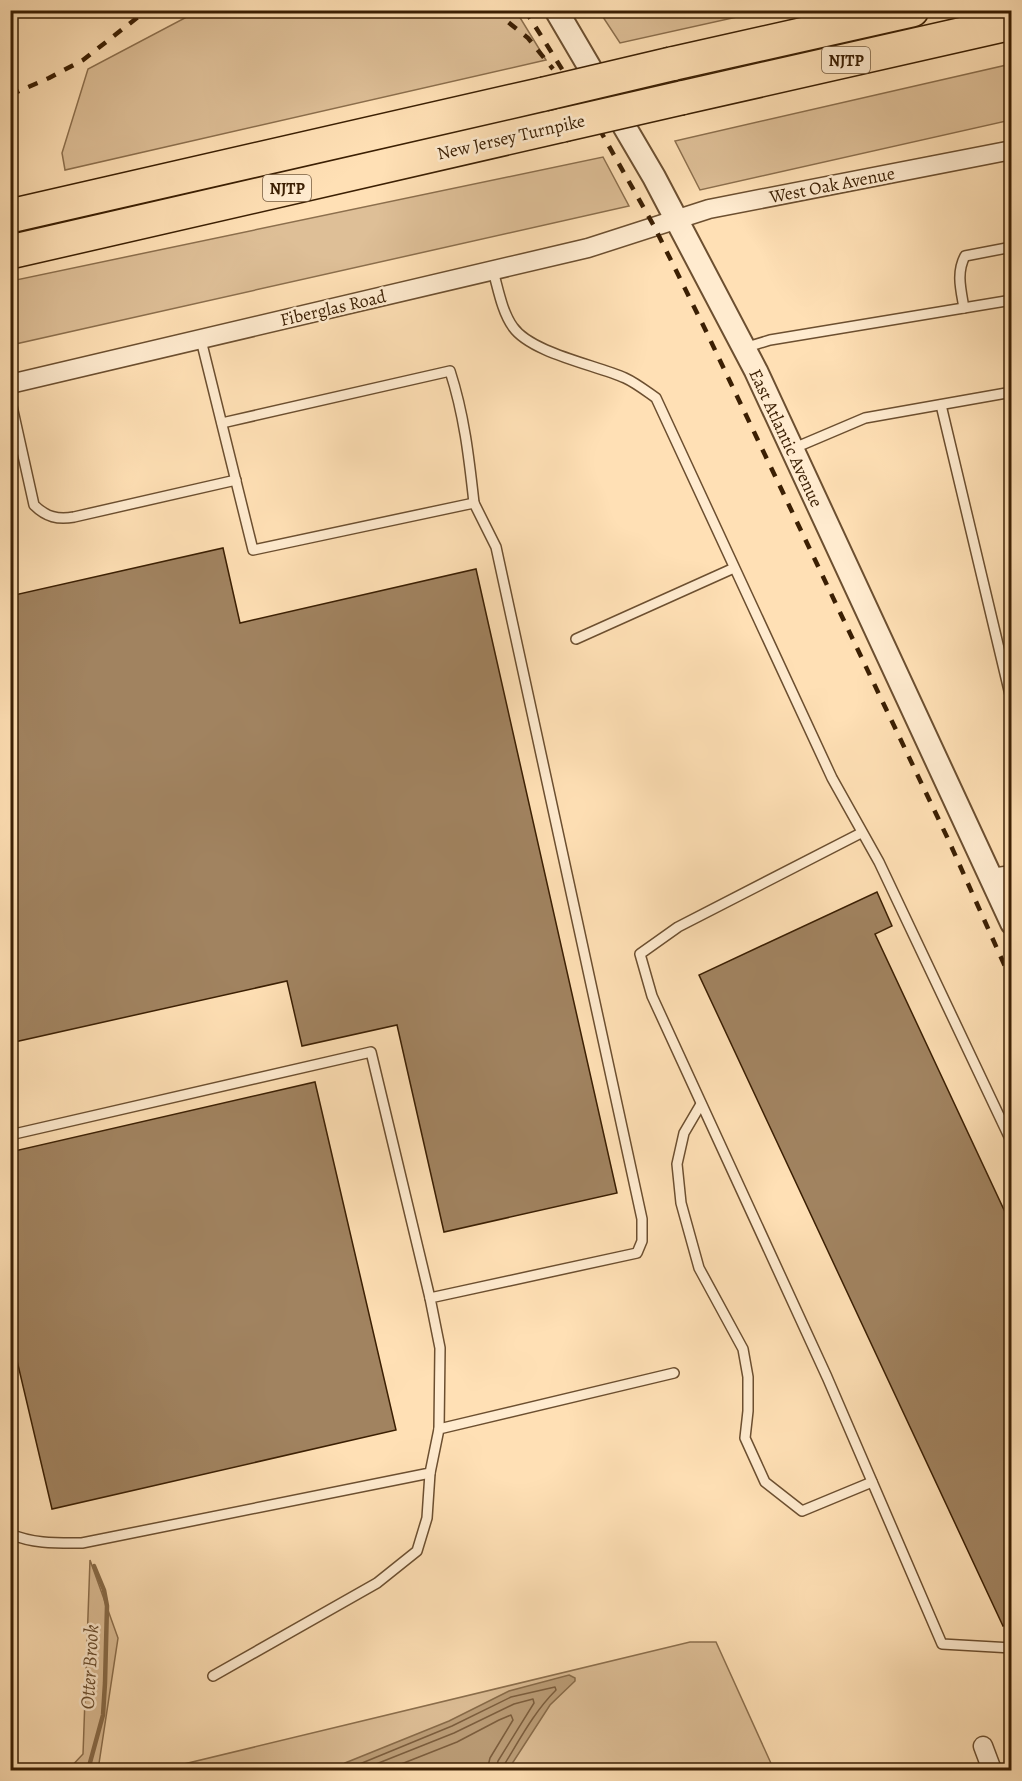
<svg xmlns="http://www.w3.org/2000/svg" width="1022" height="1781" viewBox="0 0 1022 1781" font-family="Alegreya,serif">
  <style>
    .green { fill: #debf97; stroke: #8c6f4d; stroke-width: 1.5 }
    .water { fill: #bc9e78; stroke: #886b49; stroke-width: 1.5 }
    .lines { fill: none; stroke-linecap: round; stroke-linejoin: round }
    .shore { stroke: #7c5e3e; stroke-width: 1.5 }
    .stream { stroke: #886b49; stroke-width: 4.5 }
    .building { fill: #a18360; stroke: #3b1f03; stroke-width: 1.5 }
    .service-casing { stroke: #6c4f30; stroke-width: 12 }
    .minor-casing { stroke: #6c4f30; stroke-width: 21 }
    .tertiary-casing { stroke: #6c4f30; stroke-width: 26 }
    .motorway-casing { stroke: #3b1f03; stroke-width: 36 }
    .service { stroke: #ffebcf; stroke-width: 9 }
    .minor { stroke: #ffebcf; stroke-width: 18 }
    .tertiary { stroke: #ffebcf; stroke-width: 22 }
    .motorway { stroke: #ffe0b5; stroke-width: 33 }
    .rail { stroke: #3b1f03; stroke-width: 4.5; stroke-dasharray: 10 10; stroke-linecap: butt }
    .motorway-bridge-casing { stroke: #3b1f03; stroke-width: 36; stroke-linecap: butt }
    .motorway-bridge { stroke: #ffe0b5; stroke-width: 33 }
    .labels { text-anchor: middle; stroke-width: 5; stroke-linejoin: round; paint-order: stroke }
    .shield { fill: #ffebcf; stroke: #765c40; stroke-width: 1.5 }
    .shield-label { font-size: 16px; font-weight: bold; fill: #3b1f03 }
    .street-label { font-size: 18px; fill: #3b1f03; stroke: #ffebcf }
    .water-label { font-size: 20px; font-style: italic; fill: #684b2c; stroke: #ffebcf }
  </style>
  <rect width="100%" height="100%" fill="#ffe0b5"/>
  <filter id="stains"><feTurbulence type="fractalNoise" baseFrequency=".00333" numOctaves="4"/><feColorMatrix values="0 0 0 0 .2 0 0 0 0 .09 0 0 0 0 .02 0 0 0 .5 -.17"/></filter>
  <radialGradient id="worn" r=".72"><stop offset=".6" stop-color="#630" stop-opacity="0"/><stop offset="1" stop-color="#630" stop-opacity=".3"/></radialGradient>
  <g class="green">
    <polygon points="198,11 516,11 546,60 65,170 62,153 88,69"/>
    <polygon points="599,11 764,11 620,43"/>
    <polygon points="1011,64 1011,120 700,190 675,141"/>
    <polygon points="603,157 629,206 11,345 11,281"/>
    <polygon points="90,1560 118,1638 98,1770 68,1770 83,1754"/>
    <polygon points="690,1642 716,1642 774,1770 159,1770"/>
  </g>
  <polygon class="water" points="569,1675 575,1678 575,1681 550,1705 508,1770 337,1770 345,1763 449,1721 509,1691"/>
  <g class="lines">
    <g class="shore">
      <path d="M 345,1770 L 452,1726 L 511,1697 L 555,1687 L 556,1690 C 534,1712 520,1739 504,1765 L 504,1770"/>
      <polyline points="361,1770 454,1733 514,1704 533,1699 534,1703 498,1761 496,1770"/>
      <polyline points="386,1770 457,1742 499,1720 511,1715 513,1720 490,1758 487,1770"/>
    </g>
    <polyline class="stream" points="88,1770 103,1715 105,1683 107,1606 104,1590 94,1566"/>
  </g>
  <g class="building">
    <polygon points="223,548 240,623 476,569 617,1193 444,1232 397,1025 302,1046 287,981 10,1043 10,596"/>
    <polygon points="877,892 892,926 875,934 1012,1227 1012,1622 1003,1626 699,975"/>
    <polygon points="315,1082 396,1430 52,1509 10,1331 10,1152"/>
  </g>
  <g class="lines">
    <defs>
      <g id="service">
        <path d="M 493,271 C 498,288 502,312 513,327 C 531,353 596,365 625,378 C 636,383 646,391 656,398 L 832,778 L 879,862 L 1012,1143"/>
        <path d="M 964,308 C 961,290 956,273 965,256 L 1012,247"/>
        <polyline points="201,340 253,550 474,503 496,547 642,1219 642,1241 637,1253 430,1298 440,1348 439,1429"/>
        <polyline points="744,348 770,340 1012,300"/>
        <path d="M 10,397 L 34,505 C 46,517 58,520 74,517 L 236,480"/>
        <polyline points="941,405 1012,703"/>
        <path d="M 222,423 L 450,371 C 464,414 469,457 474,503"/>
        <polyline points="792,449 865,418 1012,392"/>
        <polyline points="576,639 734,568"/>
        <polyline points="861,833 678,927 640,954 652,996 827,1377 942,1644 1012,1648"/>
        <polyline points="701,1104 684,1133 677,1164 681,1203 699,1268 743,1349 748,1377 748,1411 745,1438 765,1482 802,1511 872,1482"/>
        <polyline points="10,1135 371,1052 430,1298"/>
        <path d="M 10,1534 C 34,1544 57,1543 82,1543 L 430,1473 L 439,1429 L 674,1373"/>
        <polyline points="213,1676 377,1583 417,1551 427,1518 430,1473"/>
      </g>
      <g id="minor">
        <polyline points="10,384 588,248 709,209 1012,150"/>
        <polyline points="991,878 1012,875"/>
        <polyline points="983,1746 992,1770"/>
      </g>
      <polyline id="tertiary" points="556,10 654,177 756,371 1012,923"/>
      <g id="motorway">
        <polyline points="671,64 912,10"/>
        <polyline points="681,98 1012,23"/>
        <polyline points="10,216 544,94"/>
        <polyline points="10,252 563,125"/>
      </g>
    </defs>
    <use href="#service" class="service-casing"/>
    <use href="#minor" class="minor-casing"/>
    <use href="#tertiary" class="tertiary-casing"/>
    <use href="#motorway" class="motorway-casing"/>
    <use href="#service" class="service"/>
    <use href="#minor" class="minor"/>
    <use href="#tertiary" class="tertiary"/>
    <use href="#motorway" class="motorway"/>
    <g class="rail">
      <polyline points="493,10 528,38 553,69"/>
      <polyline points="525,10 597,125 654,226 705,329 948,839 1012,982"/>
      <polyline points="10,95 49,78 83,60 147,10"/>
    </g>
    <defs>
      <g id="motorway-bridge">
        <polyline points="544,94 671,64"/>
        <polyline points="563,125 681,98"/>
      </g>
    </defs>
    <use href="#motorway-bridge" class="motorway-bridge-casing"/>
    <use href="#motorway-bridge" class="motorway-bridge"/>
  </g>
  <g class="labels">
    <g class="shield">
      <rect x="822" y="47" width="48" height="26" rx="4.5"/>
      <rect x="263" y="175" width="48" height="26" rx="4.5"/>
    </g>
    <g class="shield-label">
      <text x="846" y="66">NJTP</text>
      <text x="287" y="194">NJTP</text>
    </g>
    <g class="street-label">
      <text transform="translate(511 137) rotate(-13)" y="6">New Jersey Turnpike</text>
      <text transform="translate(832 185) rotate(-11)" y="6">West Oak Avenue</text>
      <text transform="translate(333 308) rotate(-13)" y="6">Fiberglas Road</text>
      <text transform="translate(786 438) rotate(65)" y="6">East Atlantic Avenue</text>
    </g>
    <g class="water-label">
      <text transform="translate(89 1667) rotate(-87)" y="7">Otter Brook</text>
    </g>
  </g>
  <rect width="1022" height="1781" fill="none" stroke="#ffe0b5" stroke-width="36"/>
  <rect x="12" y="12" width="998" height="1757" fill="none" stroke="#3b1f03" stroke-width="3"/>
  <rect x="18" y="18" width="986" height="1745" fill="none" stroke="#3b1f03" stroke-width="1.5"/>
  <rect width="100%" height="100%" filter="url(#stains)"/>
  <rect width="100%" height="100%" fill="url(#worn)"/>
</svg>
